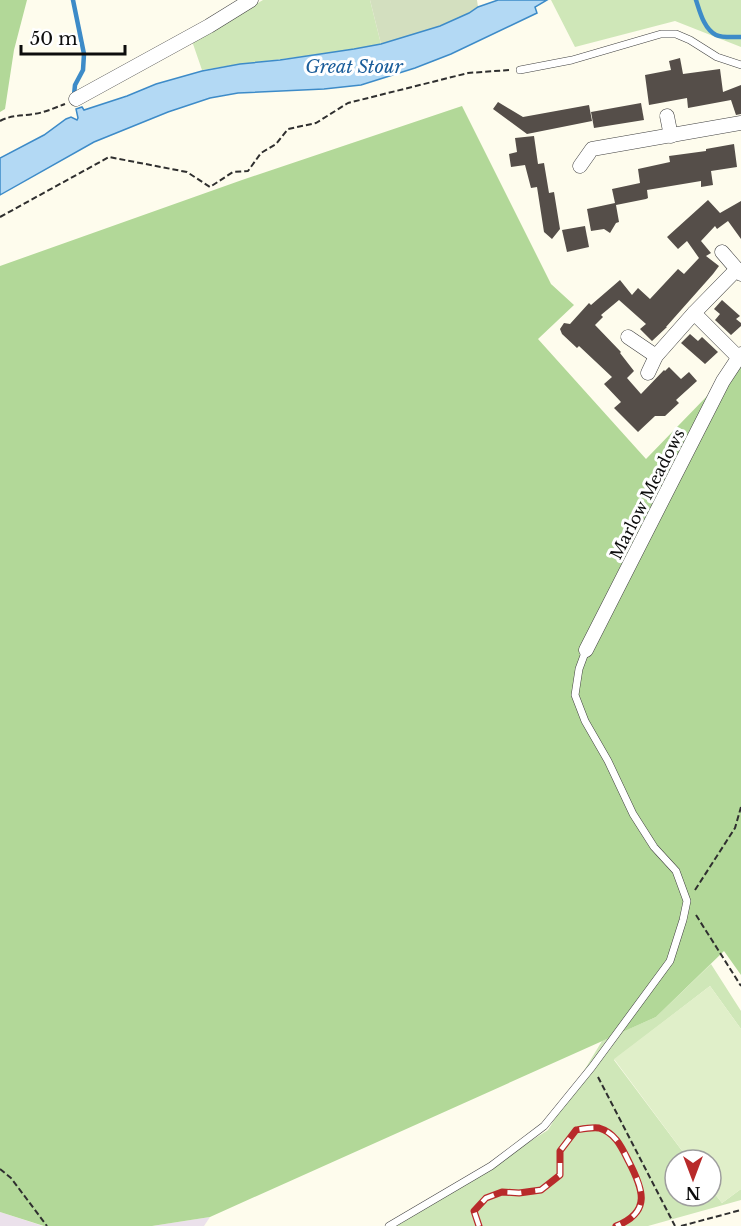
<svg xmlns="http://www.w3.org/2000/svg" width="741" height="1226" viewBox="0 0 741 1226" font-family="'Libre Baskerville',serif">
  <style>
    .industrial { fill: #ebe1eb }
    .green { fill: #cfe7b8 }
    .forest { fill: #b2d898 }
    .cemetery { fill: #d3dfbf }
    .pitch { fill: #e0efc9 }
    .water { fill: #b3d9f4; stroke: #3d8bc8; stroke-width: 1.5 }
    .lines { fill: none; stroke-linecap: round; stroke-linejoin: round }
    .stream { stroke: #3d8bc8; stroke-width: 4.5 }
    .building { fill: #554e49 }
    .service-casing { stroke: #404040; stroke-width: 8 }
    .minor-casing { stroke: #404040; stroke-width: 15 }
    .path { stroke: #2f2f2f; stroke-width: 2; stroke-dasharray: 6 3; stroke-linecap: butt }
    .service { stroke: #fff; stroke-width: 7 }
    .minor { stroke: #fff; stroke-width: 14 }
    .rail-casing { stroke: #b82a2a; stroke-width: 7 }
    .rail { stroke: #fff; stroke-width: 4.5; stroke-dasharray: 14; stroke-linecap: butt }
    .labels { text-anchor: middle; stroke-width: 6; stroke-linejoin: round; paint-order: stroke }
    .street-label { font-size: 16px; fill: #0d0d0d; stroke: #fff }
    .water-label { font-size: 18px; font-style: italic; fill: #1a5d9a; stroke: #fff }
  </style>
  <rect width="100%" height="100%" fill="#fefced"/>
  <g class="industrial">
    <polygon points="0,1212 43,1226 0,1226"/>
    <polygon points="210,1217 204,1226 152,1226"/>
  </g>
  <g class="green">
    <path d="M 263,0 L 370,0 L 381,44 C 322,56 262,60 202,70 L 192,41 Z"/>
    <polygon points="551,0 741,0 741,47 675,21 575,47"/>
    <polygon points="711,964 741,1011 741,1029 710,986 614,1060 689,1160 675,1160 675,1196 711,1196 711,1189 722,1203 741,1189 741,1200 648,1226 397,1226 548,1130 602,1041 656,1017"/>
  </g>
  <g class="forest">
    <polygon points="0,0 27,0 14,50 5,109 0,112"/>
    <polygon points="462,106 551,284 574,305 538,339 646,459 741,361 741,975 724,951 656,1017 210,1217 152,1226 44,1226 0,1212 0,266 242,180"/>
  </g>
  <path class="cemetery" d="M 370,0 L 477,0 L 478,7 C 449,27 414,34 381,44 Z"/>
  <polygon class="pitch" points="710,986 741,1029 741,1189 722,1203 711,1189 711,1160 689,1160 614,1059"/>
  <polygon class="water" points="498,0 547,0 535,7 537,13 451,54 415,68 361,85 324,89 238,93 210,98 168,112 94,142 0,195 0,158 44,135 66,119 71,117 77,120 78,118 76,109 82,107 84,110 127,96 156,84 202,71 240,64 280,60 354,49 381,44 440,26 469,13 478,7"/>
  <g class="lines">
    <g class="stream">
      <polyline points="73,0 84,54 83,70 75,85 74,95"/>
      <path d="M 696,0 C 700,12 704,29 716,35 C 722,38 733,37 741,37"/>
    </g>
  </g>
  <g class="building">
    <polygon points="680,58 683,74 720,69 723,92 741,85 741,114 736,115 731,100 688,108 687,98 649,105 645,75 671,70 669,61"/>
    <polygon points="498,102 523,117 589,105 592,121 527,134 493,109"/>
    <polygon points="641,103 644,120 594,128 591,112"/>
    <polygon points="534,136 538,164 544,163 549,193 554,192 560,229 552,239 544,232 537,187 531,188 525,165 511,167 509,154 517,152 515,138"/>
    <polygon points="734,144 737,167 711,171 713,185 701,187 701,181 647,190 648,198 646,199 616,205 619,222 616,223 610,233 604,229 591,231 587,209 615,203 612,189 640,183 638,169 670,162 669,156 706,151 706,149"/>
    <polygon points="708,200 720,213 741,201 741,239 728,221 717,229 715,226 701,241 711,253 706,256 719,266 713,274 666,327 667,327 652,341 640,329 646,324 619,300 601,315 603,317 595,325 621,352 620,353 634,371 627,378 641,394 664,370 665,371 669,367 681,379 689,372 697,381 676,400 679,403 665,416 655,416 638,432 614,408 621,402 604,384 612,377 579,346 577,348 562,334 560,329 564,323 570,324 589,303 591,305 620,280 632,295 638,288 650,299 678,269 684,274 699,258 687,241 678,249 667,237"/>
    <polygon points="585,226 589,247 567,252 562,230"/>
    <polygon points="722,300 740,316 736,319 741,323 741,326 731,335 715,320 720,314 714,309"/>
    <polygon points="690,334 698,341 702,337 718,352 705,364 681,343"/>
  </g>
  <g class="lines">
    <defs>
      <g id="service">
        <polyline points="520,70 572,60 661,34 676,34 690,40 717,57 741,65"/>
        <polyline points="389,1226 491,1166 544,1126 592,1067 670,961 683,920 687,901 676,871 654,847 633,814 608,761 585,721 575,695 579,669 586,650"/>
      </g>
      <g id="minor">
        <polyline points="76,99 209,26 251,0"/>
        <polyline points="667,116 671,136"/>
        <polyline points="580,166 592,149 741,123"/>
        <polyline points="722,252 741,274"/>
        <polyline points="694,313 738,357"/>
        <polyline points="628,337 656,356"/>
        <polyline points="648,373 656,356 694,313 737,269"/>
        <polyline points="586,650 723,381 741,354"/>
      </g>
    </defs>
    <use href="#service" class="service-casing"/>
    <use href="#minor" class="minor-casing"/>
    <g class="path">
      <path d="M 0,121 C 11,115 21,116 33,114 C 44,113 54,108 65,104"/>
      <polyline points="0,217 109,157 187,172 210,187 233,172 248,171 261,153 276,144 288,129 316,123 348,103 468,73 509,70"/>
      <polyline points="695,890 735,828 741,807"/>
      <polyline points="696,915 741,986"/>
      <polyline points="598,1077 675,1226"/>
      <polyline points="0,1169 11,1178 47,1226"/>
      <polyline points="681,1226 741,1210"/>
    </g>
    <use href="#service" class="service"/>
    <use href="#minor" class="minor"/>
    <defs>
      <path id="rail" d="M 479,1226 L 474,1211 L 486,1198 L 502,1192 L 519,1193 L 541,1190 L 560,1175 L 560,1151 L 576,1130 C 582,1129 592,1127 599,1128 C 616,1133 622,1148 629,1162 C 643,1189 652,1212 616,1226"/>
    </defs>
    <use href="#rail" class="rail-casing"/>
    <use href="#rail" class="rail"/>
  </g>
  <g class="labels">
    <g class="street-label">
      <text transform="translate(647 494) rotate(-63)" y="6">Marlow Meadows</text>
    </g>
    <g class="water-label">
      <text x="354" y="73">Great Stour</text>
    </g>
  </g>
  <g transform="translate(693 1178) rotate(180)"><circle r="28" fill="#ffffff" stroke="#9e9e9e" stroke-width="1.5"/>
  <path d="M0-4.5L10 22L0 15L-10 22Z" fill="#b82a2a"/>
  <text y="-9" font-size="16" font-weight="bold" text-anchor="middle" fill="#0d0d0d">N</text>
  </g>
  <path d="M21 45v9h104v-9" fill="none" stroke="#0d0d0d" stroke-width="3"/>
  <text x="30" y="45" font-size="18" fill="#0d0d0d" stroke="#ffffff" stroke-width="4.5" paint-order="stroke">50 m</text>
</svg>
